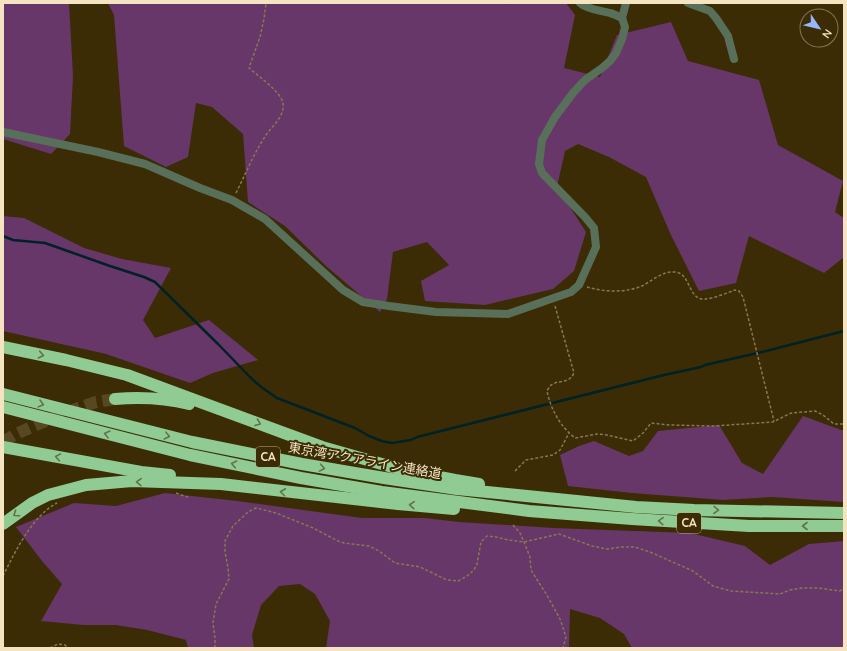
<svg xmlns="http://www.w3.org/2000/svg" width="847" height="651" viewBox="0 0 847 651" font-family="Quicksand,'Noto Sans JP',sans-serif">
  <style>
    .green { fill: #663768 }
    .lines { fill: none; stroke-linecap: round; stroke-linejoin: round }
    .stream { stroke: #002226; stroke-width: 2.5 }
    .highway-tunnel { stroke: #574821; stroke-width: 12; stroke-dasharray: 12 6; stroke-linecap: butt }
    .path { stroke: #877853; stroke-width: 1.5; stroke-dasharray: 3 2; stroke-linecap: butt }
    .street { stroke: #587059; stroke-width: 8 }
    .highway { stroke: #8fcb92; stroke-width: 12 }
    .oneway { stroke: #617444 }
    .labels { text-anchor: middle; stroke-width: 4; stroke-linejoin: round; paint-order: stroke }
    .shield { fill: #3b2c05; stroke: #bcad89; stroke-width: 1 }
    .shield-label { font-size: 12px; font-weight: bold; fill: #f4e4c2 }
    .street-label { font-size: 13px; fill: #f4e4c2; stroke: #3b2c05 }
  </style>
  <rect width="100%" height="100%" fill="#3b2c05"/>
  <g class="green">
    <polygon points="3,3 69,3 73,76 70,134 51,154 3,139"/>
    <polygon points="108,3 509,3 510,5 511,3 566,3 575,15 564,68 600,77 617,35 671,22 688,61 759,80 778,145 843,181 835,212 844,218 844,257 824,273 749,236 736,283 699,291 670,233 646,177 609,157 578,144 565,151 557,187 586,232 574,271 553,289 485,305 425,301 421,281 449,265 427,242 393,252 387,299 380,312 326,266 285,226 248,202 243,134 212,107 196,103 188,157 166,167 124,146 114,15"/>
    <polygon points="3,216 24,218 84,248 122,259 171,268 143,320 155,338 209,320 258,360 213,373 190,383 106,354 3,331"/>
    <polygon points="803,416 844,431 844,502 772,497 723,500 632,493 568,486 560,455 579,446 594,441 629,456 643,451 658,431 719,425 742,463 763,474"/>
    <polygon points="165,493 237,501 362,518 425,518 459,522 554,528 690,533 745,546 770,565 809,544 844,541 844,648 632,648 624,634 600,618 570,609 569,648 326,648 330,621 315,594 300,584 279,586 261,605 252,635 254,648 188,648 186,640 147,630 116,625 83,625 41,621 62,584 42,561 16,527 74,503 116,506"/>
  </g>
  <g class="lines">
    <polyline class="stream" points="3,236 13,240 45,243 110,266 144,277 155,282 218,344 250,377 261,387 277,398 355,428 369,436 382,441 392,443 411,440 417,437 664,375 701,367 705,365 762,352 844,331"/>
    <polyline class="highway-tunnel" points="3,442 16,434 45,421 78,408 96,402 115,399"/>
    <g class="path">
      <path d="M 236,193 C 246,173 254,153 266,135 C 273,125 285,116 283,103 C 281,92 257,75 249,68 L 260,37 L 264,19 L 266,3"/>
      <path d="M 587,287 C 604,292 625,293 642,286 C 652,281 662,271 675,272 C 691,273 688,301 705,299 C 712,299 727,293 735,290 L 739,291 L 743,297 L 774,421"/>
      <path d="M 555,306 L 574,373 C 568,385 559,379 551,385 C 551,385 547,390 547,391 C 551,410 560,426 575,438 L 597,434 L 607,435 L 633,441 L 643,433 L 651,423 L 669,425 L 714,426 L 773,422 L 791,413 L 815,411 L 823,415 L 834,424 L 844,424"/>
      <polyline points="515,471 526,460 553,455 560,450 569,433"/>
      <polyline points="176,493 190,498"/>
      <polyline points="513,525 520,533 524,542 530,557 531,570 548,597 560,619 566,637 563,648"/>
      <path d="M 3,576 C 15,552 32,516 57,503"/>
      <polyline points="50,648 58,644 65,645 68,648"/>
      <polyline points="215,648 215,638 213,623 216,604 229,579 228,568 225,552 225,541 233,526 248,512 256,508 276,513 313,528 338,541 344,543 369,546 379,551 395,563 420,567 447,580 458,581 467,576 474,570 477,564 481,542 487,536 496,537 509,540 524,542 559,534 592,546 607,549 621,547 635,547 650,552 693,571 713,586 731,591 780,594 790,590 802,588 818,588 840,591 844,588"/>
    </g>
    <g class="street">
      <path d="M 580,3 C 588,10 600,10 610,13 C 614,14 618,16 622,18"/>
      <polyline points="688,3 710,11 716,18 728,36 730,44 734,59"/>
      <polyline points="3,132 98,152 145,164 200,188 232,200 265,219 343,290 363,302 389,306 436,312 508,314 571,292 579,285 596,247 594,228 585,217 542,173 539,164 542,140 555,117 573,93 585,80 602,68 610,61 616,53 622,39 625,27 622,18 626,3"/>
    </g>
    <g class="highway">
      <polyline points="3,347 66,360 127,375 322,447 403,470 455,480 479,484"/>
      <polyline points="3,394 192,442 302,464 384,478 457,489 636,507 694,510 844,513"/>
      <path d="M 115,399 C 141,397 165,398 189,404"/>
      <polyline points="3,407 190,455 301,478 382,492 529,511 632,519 749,526 844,526"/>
      <polyline points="3,447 141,472 170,475"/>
      <polyline points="3,524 32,503 48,495 86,485 132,481 221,484 398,504 454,509"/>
    </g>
  </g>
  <defs><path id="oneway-chevron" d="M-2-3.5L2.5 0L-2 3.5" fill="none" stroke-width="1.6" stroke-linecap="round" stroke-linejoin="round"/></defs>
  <g class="oneway">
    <use href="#oneway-chevron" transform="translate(41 355) rotate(12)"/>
    <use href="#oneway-chevron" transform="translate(41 404) rotate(15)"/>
    <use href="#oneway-chevron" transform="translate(258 423) rotate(21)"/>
    <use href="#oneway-chevron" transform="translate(107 434) rotate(-166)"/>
    <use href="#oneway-chevron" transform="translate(167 436) rotate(14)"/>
    <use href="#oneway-chevron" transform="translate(58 457) rotate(-170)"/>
    <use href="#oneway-chevron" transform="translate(234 464) rotate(-168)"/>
    <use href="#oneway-chevron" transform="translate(322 468) rotate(10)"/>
    <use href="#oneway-chevron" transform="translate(139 482) rotate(-178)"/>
    <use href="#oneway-chevron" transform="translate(283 492) rotate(-173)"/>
    <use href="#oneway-chevron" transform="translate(412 505) rotate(-175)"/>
    <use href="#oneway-chevron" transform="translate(716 510) rotate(1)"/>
    <use href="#oneway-chevron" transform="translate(16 514) rotate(145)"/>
    <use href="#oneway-chevron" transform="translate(661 521) rotate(-177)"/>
    <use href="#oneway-chevron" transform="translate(805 526) rotate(180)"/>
  </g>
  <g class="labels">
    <g class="shield">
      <rect x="256" y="447" width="24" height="20" rx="3"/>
      <rect x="677" y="513" width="24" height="20" rx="3"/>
    </g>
    <g class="shield-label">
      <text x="268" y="461">CA</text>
      <text x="689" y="527">CA</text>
    </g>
    <g class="street-label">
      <text transform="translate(365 460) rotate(10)" y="5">東京湾アクアライン連絡道</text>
    </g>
  </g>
  <rect width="847" height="651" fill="none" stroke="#f4e4c2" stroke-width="8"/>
  <g transform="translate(819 28) rotate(125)"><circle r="19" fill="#3b2c05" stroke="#857651"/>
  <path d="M0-3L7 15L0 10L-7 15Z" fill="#97b6fd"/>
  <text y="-6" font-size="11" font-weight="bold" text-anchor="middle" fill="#f4e4c2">N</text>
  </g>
</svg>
